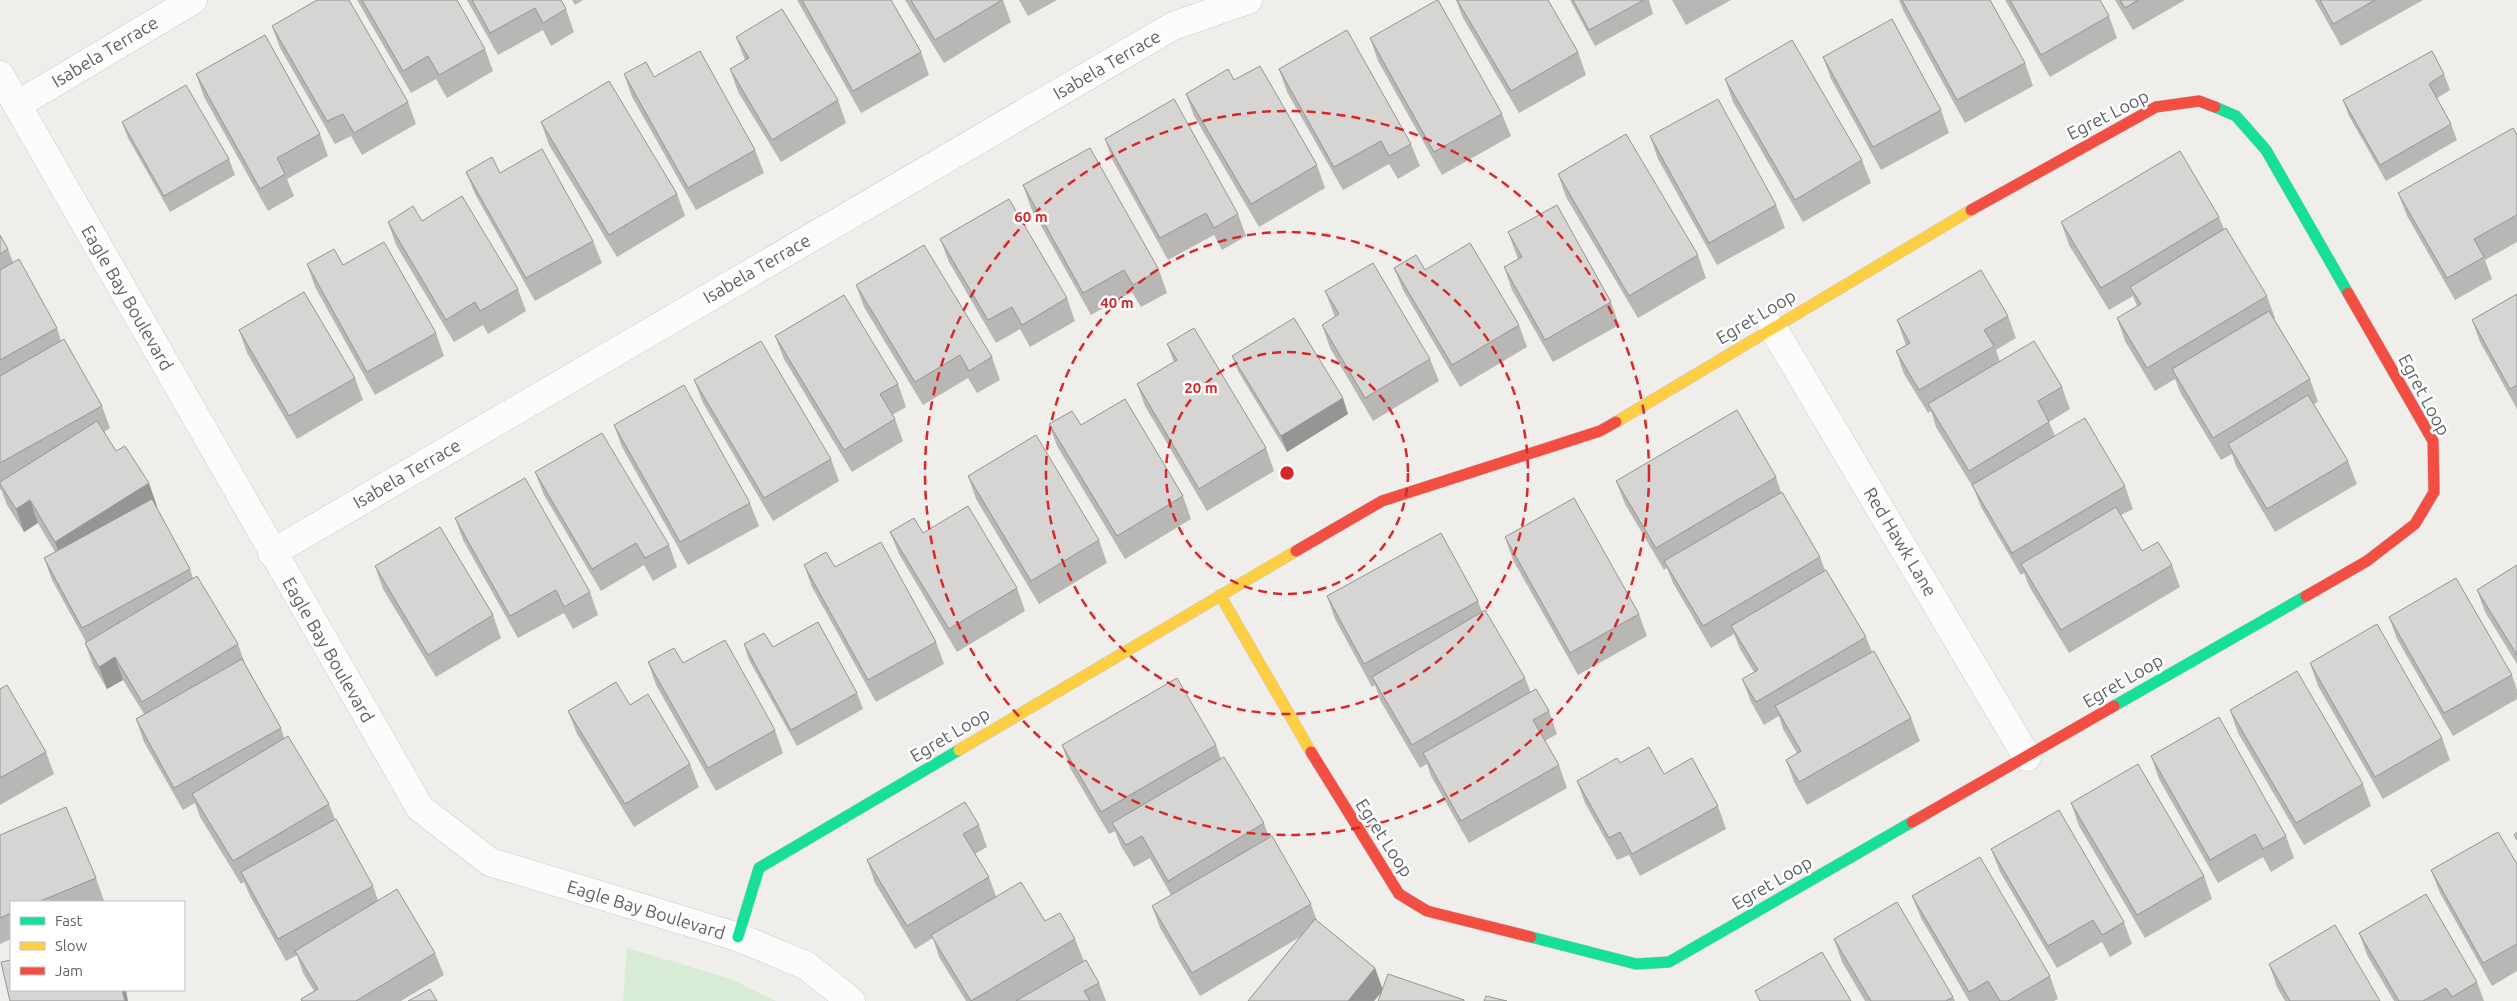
<svg xmlns="http://www.w3.org/2000/svg" width="2517" height="1001" viewBox="0 0 2517 1001" font-family="Ubuntu,sans-serif">
  <style>
    .green { fill: #d8ebd6 }
    .lines { fill: none; stroke-linecap: round; stroke-linejoin: round }
    .street-casing { stroke: #cbcccc; stroke-width: 29 }
    .fast-casing { stroke: #cacacb; stroke-width: 12 }
    .slow-casing { stroke: #cacacb; stroke-width: 12 }
    .jam-casing { stroke: #cacacb; stroke-width: 12 }
    .street { stroke: #fdfcfc; stroke-width: 28 }
    .fast { stroke: #16e098; stroke-width: 11 }
    .slow { stroke: #ffcf43; stroke-width: 11 }
    .jam { stroke: #f24e42; stroke-width: 11 }
    .wall { fill: #b8b7b5 }
    .shaded-wall { fill: #969594 }
    .building { fill: #d6d5d3; stroke: #969594 }
    .ring { fill: none; stroke: #d62828; stroke-width: 2.5; stroke-dasharray: 9 6 }
    .labels { text-anchor: middle; stroke-width: 5; stroke-linejoin: round; paint-order: stroke }
    .street-label { font-size: 18px; fill: #5f6368; stroke: #fff }
    .centre { fill: #d62828; stroke: #fff; stroke-width: 2.5 }
    .ring-label { font-size: 15px; text-anchor: middle; font-weight: bold; fill: #d62828; stroke: #fff; stroke-width: 5; stroke-linejoin: round; paint-order: stroke }
  </style>
  <rect width="100%" height="100%" fill="#efeeea"/>
  <polygon class="green" points="627,948 728,978 776,1001 623,1001"/>
  <g class="lines">
    <defs>
      <g id="street">
        <polyline points="0,75 420,808 490,862 738,937 807,966 851,1001"/>
        <polyline points="17,105 193,0"/>
        <polyline points="1773,328 2027,757"/>
        <polyline points="272,553 1173,26 1248,0"/>
      </g>
      <g id="fast">
        <polyline points="2215,107 2236,116 2266,150 2348,293"/>
        <polyline points="2114,706 2306,596"/>
        <polyline points="738,937 759,868 959,750"/>
        <polyline points="1531,937 1636,964 1669,962 1912,822"/>
      </g>
      <g id="slow">
        <polyline points="1616,422 1971,210"/>
        <polyline points="1220,595 1311,752"/>
        <polyline points="959,750 1296,551"/>
      </g>
      <g id="jam">
        <polyline points="1971,210 2156,107 2199,101 2215,107"/>
        <polyline points="1296,551 1382,501 1600,431 1616,422"/>
        <polyline points="2306,596 2367,561 2415,524 2434,492 2433,441 2348,293"/>
        <polyline points="1311,752 1399,894 1427,911 1531,937"/>
        <polyline points="1912,822 2114,706"/>
      </g>
    </defs>
    <use href="#street" class="street-casing"/>
    <use href="#fast" class="fast-casing"/>
    <use href="#slow" class="slow-casing"/>
    <use href="#jam" class="jam-casing"/>
    <use href="#street" class="street"/>
    <use href="#fast" class="fast"/>
    <use href="#slow" class="slow"/>
    <use href="#jam" class="jam"/>
  </g>
  <g class="wall">
    <polygon points="357,0 457,0 485,49 493,71 447,98 436,79 411,93"/>
    <polygon points="467,0 561,0 566,9 574,32 551,46 543,30 498,55"/>
    <polygon points="572,0 583,0 575,5"/>
    <polygon points="797,0 891,0 921,52 929,75 861,113"/>
    <polygon points="905,0 1003,0 1011,22 944,63"/>
    <polygon points="1019,0 1057,0 1028,16"/>
    <polygon points="1456,0 1548,0 1578,52 1586,75 1519,113 1463,18"/>
    <polygon points="1570,0 1649,0 1653,14 1595,46"/>
    <polygon points="1672,0 1731,0 1686,25"/>
    <polygon points="1899,0 1990,0 2025,63 2033,86 1965,123 1903,10"/>
    <polygon points="2005,0 2100,0 2109,16 2117,38 2050,77"/>
    <polygon points="2115,0 2185,0 2133,30"/>
    <polygon points="2315,0 2423,0 2341,46"/>
    <polygon points="272,26 408,102 416,124 362,155 351,136 335,144 280,48"/>
    <polygon points="736,37 838,100 846,123 781,162 738,92 730,69 745,60"/>
    <polygon points="1370,38 1502,114 1511,136 1442,175 1378,61"/>
    <polygon points="1823,57 1941,110 1949,133 1881,170 1831,79"/>
    <polygon points="1279,69 1411,144 1420,166 1398,179 1389,164 1343,190 1287,92"/>
    <polygon points="196,74 320,134 328,156 287,179 294,196 268,211 204,97"/>
    <polygon points="624,74 755,150 764,173 696,210 632,97"/>
    <polygon points="2444,74 2450,90 2437,98 2451,124 2457,140 2386,181 2349,116 2343,100"/>
    <polygon points="1725,79 1862,160 1871,183 1803,222 1733,102"/>
    <polygon points="1186,94 1317,165 1325,188 1259,227 1194,116"/>
    <polygon points="122,122 229,159 235,175 170,212 128,138"/>
    <polygon points="541,122 677,194 685,216 617,257 549,145"/>
    <polygon points="2517,135 2517,242 2485,260 2492,279 2455,300 2407,216 2398,193"/>
    <polygon points="1650,136 1776,205 1785,228 1717,265 1658,159"/>
    <polygon points="1105,139 1238,214 1246,236 1222,250 1214,235 1168,260 1113,161"/>
    <polygon points="466,172 500,173 593,241 602,263 535,301 475,194"/>
    <polygon points="1558,174 1698,255 1706,278 1638,318 1566,197"/>
    <polygon points="1023,185 1159,270 1167,293 1141,307 1132,292 1091,315 1031,208"/>
    <polygon points="2219,217 2224,229 2267,296 2275,318 2274,319 2310,379 2318,402 2314,404 2348,461 2357,484 2275,532 2236,466 2232,454 2221,460 2180,392 2175,379 2155,391 2125,341 2117,318 2137,306 2133,296 2109,310 2069,245 2061,222"/>
    <polygon points="422,221 518,289 526,311 488,334 483,325 454,342 396,245 388,222"/>
    <polygon points="1508,232 1611,302 1619,325 1553,362 1512,290 1504,267 1518,259"/>
    <polygon points="0,235 8,249 13,262 57,328 61,341 102,406 110,428 104,432 116,451 157,506 156,507 190,569 193,578 238,644 245,664 281,728 284,738 329,804 335,819 373,886 378,900 435,953 444,975 401,1001 302,1001 301,999 314,991 303,973 297,955 286,961 249,894 244,882 241,884 200,817 195,803 183,810 144,742 136,719 144,714 123,680 107,689 93,665 85,643 86,642 52,580 44,558 55,552 38,523 24,532 7,505 1,489 0,490"/>
    <polygon points="940,239 1067,298 1075,321 1030,347 1020,329 996,343 949,262"/>
    <polygon points="307,264 343,265 436,333 444,356 375,395 315,287"/>
    <polygon points="1394,268 1425,270 1519,325 1527,347 1460,387 1403,290"/>
    <polygon points="856,285 992,357 1000,380 977,393 968,378 923,405 864,307"/>
    <polygon points="1325,291 1430,359 1439,381 1373,421 1330,348 1322,325 1335,317"/>
    <polygon points="2517,294 2517,409 2480,342 2472,320"/>
    <polygon points="2008,316 2016,338 1996,350 2000,362 2062,387 2070,409 2049,422 2055,436 2125,486 2133,509 2121,515 2142,551 2172,565 2180,587 2069,653 2029,586 2024,573 2021,575 1981,507 1974,489 1936,427 1931,411 1928,413 1904,374 1896,351 1906,345 1897,320"/>
    <polygon points="239,330 355,378 363,400 297,439 247,353"/>
    <polygon points="775,336 898,384 906,407 892,415 895,419 903,441 852,472 784,359"/>
    <polygon points="1167,344 1266,448 1274,471 1207,511 1145,406 1137,384 1174,362"/>
    <polygon points="1232,356 1348,414 1287,452 1238,371"/>
    <polygon points="694,380 831,459 839,481 773,521 703,403"/>
    <polygon points="1049,424 1081,425 1183,496 1191,519 1125,559 1057,446"/>
    <polygon points="614,425 750,503 759,526 688,565 622,447"/>
    <polygon points="535,472 669,545 677,567 653,581 644,565 601,591 544,495"/>
    <polygon points="968,476 1099,540 1107,563 1039,604 976,499"/>
    <polygon points="1776,477 1781,492 1820,557 1825,570 1866,637 1872,652 1911,718 1920,741 1807,805 1794,782 1786,760 1797,753 1783,729 1779,716 1764,725 1751,702 1742,679 1754,672 1740,649 1734,634 1711,648 1673,583 1667,568 1664,570 1625,504 1616,481"/>
    <polygon points="455,518 590,592 598,615 573,629 564,613 518,638 463,540"/>
    <polygon points="890,532 923,533 1017,588 1025,611 957,652 899,554"/>
    <polygon points="1505,537 1639,614 1647,636 1578,675 1513,560"/>
    <polygon points="804,565 835,567 936,642 944,664 876,702 812,587"/>
    <polygon points="2517,565 2517,664 2485,612 2477,590"/>
    <polygon points="375,566 493,615 501,638 436,677 383,589"/>
    <polygon points="1327,596 1478,601 1482,612 1525,678 1531,693 1549,711 1557,734 1545,741 1559,765 1567,788 1469,843 1431,776 1427,764 1420,768 1380,700 1375,685 1372,687 1335,619"/>
    <polygon points="2389,617 2512,675 2517,690 2517,699 2453,736 2397,639"/>
    <polygon points="744,644 857,693 863,709 797,746 749,660"/>
    <polygon points="648,662 683,663 775,730 783,753 716,791 656,685"/>
    <polygon points="2310,663 2442,738 2450,760 2383,799 2318,686"/>
    <polygon points="0,689 46,752 54,774 0,805"/>
    <polygon points="630,705 690,764 699,787 634,827 577,734 568,711"/>
    <polygon points="2230,710 2363,784 2371,806 2304,845 2238,733"/>
    <polygon points="1062,745 1216,745 1221,759 1264,823 1269,837 1311,904 1317,921 1375,968 1382,989 1464,1001 1378,1001 1381,993 1374,1001 1248,1001 1300,937 1200,996 1160,928 1152,906 1171,895 1150,858 1134,867 1121,846 1115,831 1109,834 1070,768"/>
    <polygon points="2151,756 2286,836 2294,858 2271,872 2263,857 2218,883 2159,779"/>
    <polygon points="1620,763 1664,774 1718,806 1726,829 1640,876 1629,855 1617,860 1585,803 1577,781"/>
    <polygon points="2071,803 2204,876 2212,899 2145,938 2079,826"/>
    <polygon points="979,825 987,847 975,854 989,877 996,896 1045,921 1075,939 1084,961 1099,983 1106,1001 966,1001 939,957 933,938 915,949 875,883 867,860"/>
    <polygon points="0,835 96,878 104,901 100,902 11,902 11,939 0,944"/>
    <polygon points="1991,849 2124,922 2132,944 2110,957 2102,942 2057,968 2000,872"/>
    <polygon points="2517,864 2517,971 2492,986 2440,893 2431,870"/>
    <polygon points="1912,896 2050,976 2058,999 2054,1001 1969,1001 1921,918"/>
    <polygon points="2359,933 2477,982 2484,1001 2394,1001 2367,955"/>
    <polygon points="1834,939 1953,997 1955,1001 1865,1001 1842,962"/>
    <polygon points="2269,964 2380,1001 2285,1001 2277,987"/>
  </g>
  <g class="shaded-wall">
    <polygon points="1343,398 1348,414 1287,452 1281,436"/>
    <polygon points="149,483 157,506 63,564 55,542"/>
    <polygon points="30,500 38,523 24,532 16,509"/>
    <polygon points="115,657 123,680 107,689 99,667"/>
    <polygon points="1375,968 1383,990 1374,1001 1348,1001"/>
    <polygon points="122,990 126,990 128,1001 125,1001"/>
  </g>
  <g class="building">
    <polygon points="317,0 349,0 408,102 354,133 343,114 327,121 272,26"/>
    <polygon points="362,0 457,0 485,49 439,75 428,56 403,71"/>
    <polygon points="472,0 561,0 566,9 543,23 535,8 490,33"/>
    <polygon points="802,0 891,0 921,52 853,91"/>
    <polygon points="911,0 1002,0 935,40"/>
    <polygon points="1437,0 1438,0 1502,114 1434,152 1370,38"/>
    <polygon points="1457,0 1548,0 1578,52 1511,91"/>
    <polygon points="1573,0 1644,0 1589,30"/>
    <polygon points="1902,0 1990,0 2025,63 1957,100"/>
    <polygon points="2010,0 2100,0 2109,16 2041,55"/>
    <polygon points="2120,0 2138,0 2125,8"/>
    <polygon points="2320,0 2375,0 2333,24"/>
    <polygon points="782,9 838,100 772,140 730,69 749,58 736,37"/>
    <polygon points="1892,19 1941,110 1873,147 1823,57"/>
    <polygon points="1347,30 1411,144 1389,156 1381,141 1334,167 1279,69"/>
    <polygon points="265,35 320,134 277,158 285,174 260,189 196,74"/>
    <polygon points="1792,40 1862,160 1795,200 1725,79"/>
    <polygon points="700,51 755,150 688,188 624,74 646,62 654,77"/>
    <polygon points="2432,51 2444,74 2429,84 2451,124 2380,165 2343,100"/>
    <polygon points="1260,66 1317,165 1251,204 1186,94 1228,69 1234,80"/>
    <polygon points="609,81 677,194 609,235 541,122"/>
    <polygon points="186,85 229,159 164,196 122,122"/>
    <polygon points="1174,99 1238,214 1214,228 1206,213 1160,238 1105,139"/>
    <polygon points="1718,99 1776,205 1709,243 1650,136"/>
    <polygon points="2513,128 2517,135 2517,215 2474,239 2484,257 2447,278 2398,193"/>
    <polygon points="1626,134 1698,255 1629,296 1558,174"/>
    <polygon points="1090,148 1159,270 1133,285 1124,270 1083,293 1023,185"/>
    <polygon points="542,149 593,241 526,278 466,172 492,157 500,173"/>
    <polygon points="2180,151 2219,217 2101,288 2061,222"/>
    <polygon points="462,196 518,289 480,311 475,302 446,320 388,222 413,206 422,221"/>
    <polygon points="1009,199 1067,298 1022,325 1012,307 988,320 940,239"/>
    <polygon points="1557,205 1611,302 1545,340 1504,267 1522,257 1508,232"/>
    <polygon points="2226,228 2267,296 2147,368 2117,318 2141,304 2130,287"/>
    <polygon points="0,235 8,249 0,254"/>
    <polygon points="384,242 436,333 367,372 307,264 334,249 343,265"/>
    <polygon points="1470,243 1519,325 1452,365 1394,268 1416,255 1425,270"/>
    <polygon points="924,245 992,357 969,371 960,355 915,382 856,285"/>
    <polygon points="19,259 57,328 0,360 0,270"/>
    <polygon points="1373,263 1430,359 1365,398 1322,325 1339,314 1325,291"/>
    <polygon points="1981,270 2008,316 1984,330 1994,346 1919,390 1896,351 1910,343 1897,320"/>
    <polygon points="304,292 355,378 289,416 239,330"/>
    <polygon points="2517,294 2517,385 2510,389 2472,320"/>
    <polygon points="844,295 898,384 880,394 895,419 844,450 775,336"/>
    <polygon points="2269,311 2310,379 2213,438 2172,369"/>
    <polygon points="1294,318 1343,398 1281,436 1232,356"/>
    <polygon points="1194,328 1266,448 1199,489 1137,384 1177,360 1167,344"/>
    <polygon points="64,339 102,406 0,463 0,376"/>
    <polygon points="761,341 831,459 764,498 694,380"/>
    <polygon points="2034,341 2062,387 2038,401 2049,422 1969,471 1928,404"/>
    <polygon points="684,385 750,503 680,542 614,425"/>
    <polygon points="2308,395 2348,461 2267,509 2228,444"/>
    <polygon points="1125,399 1183,496 1117,536 1049,424 1072,411 1081,425"/>
    <polygon points="1737,410 1776,477 1656,548 1616,481"/>
    <polygon points="2085,418 2125,486 2012,553 1972,485"/>
    <polygon points="97,421 116,451 125,446 149,483 55,542 30,500 16,509 0,484 0,482"/>
    <polygon points="602,433 669,545 645,558 636,543 592,569 535,472"/>
    <polygon points="1036,435 1099,540 1031,581 968,476"/>
    <polygon points="525,478 590,592 564,607 556,590 510,616 455,518"/>
    <polygon points="1782,492 1820,557 1703,626 1664,561"/>
    <polygon points="1574,498 1639,614 1570,653 1505,537"/>
    <polygon points="152,499 190,569 82,628 44,558"/>
    <polygon points="968,506 1017,588 949,629 890,532 914,518 923,533"/>
    <polygon points="2116,507 2142,551 2158,542 2172,565 2061,630 2021,564"/>
    <polygon points="440,527 493,615 428,655 375,566"/>
    <polygon points="1441,533 1478,601 1364,664 1327,596"/>
    <polygon points="881,542 936,642 868,680 804,565 826,552 835,567"/>
    <polygon points="2517,565 2517,655 2477,590"/>
    <polygon points="1826,570 1866,637 1756,702 1742,679 1758,670 1731,626"/>
    <polygon points="197,576 238,644 142,702 115,657 99,667 85,643"/>
    <polygon points="2456,578 2512,675 2444,713 2389,617"/>
    <polygon points="1485,610 1525,678 1412,745 1372,677"/>
    <polygon points="818,622 857,693 791,730 744,644 764,633 773,647"/>
    <polygon points="2377,624 2442,738 2375,777 2310,663"/>
    <polygon points="725,640 775,730 708,768 648,662 674,648 683,663"/>
    <polygon points="1874,651 1911,718 1799,782 1786,760 1801,751 1775,706"/>
    <polygon points="242,659 281,728 174,788 136,719"/>
    <polygon points="2297,671 2363,784 2296,823 2230,710"/>
    <polygon points="1177,678 1216,745 1101,812 1062,745"/>
    <polygon points="616,682 630,705 648,694 690,764 625,804 568,711"/>
    <polygon points="7,685 46,752 0,778 0,689"/>
    <polygon points="1536,689 1549,711 1533,720 1559,765 1461,821 1423,753"/>
    <polygon points="2219,717 2286,836 2263,849 2255,834 2210,860 2151,756"/>
    <polygon points="288,736 329,804 233,861 192,794"/>
    <polygon points="1649,747 1664,774 1692,758 1718,806 1632,854 1620,832 1609,838 1577,781 1617,758 1620,763"/>
    <polygon points="1224,757 1264,823 1168,881 1142,836 1126,845 1112,823"/>
    <polygon points="2138,764 2204,876 2137,915 2071,803"/>
    <polygon points="965,802 979,825 963,834 989,877 907,926 867,860"/>
    <polygon points="66,807 96,878 38,902 11,902 11,913 0,918 0,835"/>
    <polygon points="2059,810 2124,922 2102,935 2093,920 2048,946 1991,849"/>
    <polygon points="336,819 373,886 278,939 241,872"/>
    <polygon points="2498,832 2517,864 2517,944 2483,963 2431,870"/>
    <polygon points="2517,832 2517,840 2514,835"/>
    <polygon points="1272,836 1311,904 1192,973 1152,906"/>
    <polygon points="1980,857 2050,976 2008,1001 2000,1001 1988,981 1969,992 1912,896"/>
    <polygon points="1021,882 1045,921 1060,913 1075,939 971,1001 931,935"/>
    <polygon points="397,889 435,953 356,1001 302,1001 301,999 318,989 295,951"/>
    <polygon points="2426,894 2477,982 2452,997 2446,988 2423,1001 2399,1001 2359,933"/>
    <polygon points="1897,902 1953,997 1946,1001 1871,1001 1834,939"/>
    <polygon points="1315,919 1375,968 1348,1001 1248,1001"/>
    <polygon points="2335,925 2380,1001 2290,1001 2269,964"/>
    <polygon points="1822,952 1851,1001 1760,1001 1755,991"/>
    <polygon points="11,960 11,990 122,990 125,1001 10,1001 1,962"/>
    <polygon points="1086,960 1099,983 1084,991 1090,1001 1016,1001"/>
    <polygon points="1388,974 1464,1000 1464,1001 1378,1001"/>
    <polygon points="430,989 437,1001 408,1001"/>
    <polygon points="1486,996 1507,1001 1484,1001"/>
  </g>
  <g class="ring">
    <circle cx="1287" cy="473" r="121"/>
    <circle cx="1287" cy="473" r="241"/>
    <circle cx="1287" cy="473" r="362"/>
  </g>
  <g class="labels">
    <g class="street-label">
      <text transform="translate(105 52) rotate(-31)" y="6">Isabela Terrace</text>
      <text transform="translate(1107 65) rotate(-30)" y="6">Isabela Terrace</text>
      <text transform="translate(2108 115) rotate(-27)" y="6">Egret Loop</text>
      <text transform="translate(757 269) rotate(-30)" y="6">Isabela Terrace</text>
      <text transform="translate(127 298) rotate(60)" y="6">Eagle Bay Boulevard</text>
      <text transform="translate(1756 317) rotate(-31)" y="6">Egret Loop</text>
      <text transform="translate(2424 395) rotate(62)" y="6">Egret Loop</text>
      <text transform="translate(407 474) rotate(-30)" y="6">Isabela Terrace</text>
      <text transform="translate(1900 542) rotate(59)" y="6">Red Hawk Lane</text>
      <text transform="translate(328 650) rotate(60)" y="6">Eagle Bay Boulevard</text>
      <text transform="translate(2123 681) rotate(-30)" y="6">Egret Loop</text>
      <text transform="translate(950 735) rotate(-31)" y="6">Egret Loop</text>
      <text transform="translate(1384 838) rotate(57)" y="6">Egret Loop</text>
      <text transform="translate(1772 883) rotate(-30)" y="6">Egret Loop</text>
      <text transform="translate(646 910) rotate(17)" y="6">Eagle Bay Boulevard</text>
    </g>
  </g>
  <circle cx="1287" cy="473" r="8" class="centre"/>
  <g class="ring-label">
    <text x="1031" y="222">60 m</text>
    <text x="1117" y="308">40 m</text>
    <text x="1201" y="393">20 m</text>
  </g>
  <rect x="10" y="901" width="175" height="90" fill="#ffffff" stroke="#bfc1c3"/>
  <rect x="20" y="917" width="25" height="8" fill="#16e098" stroke="#bfc1c3"/>
  <text x="55" y="926" font-size="15" fill="#5f6368">Fast</text>
  <rect x="20" y="942" width="25" height="8" fill="#ffcf43" stroke="#bfc1c3"/>
  <text x="55" y="951" font-size="15" fill="#5f6368">Slow</text>
  <rect x="20" y="967" width="25" height="8" fill="#f24e42" stroke="#bfc1c3"/>
  <text x="55" y="976" font-size="15" fill="#5f6368">Jam</text>
</svg>
